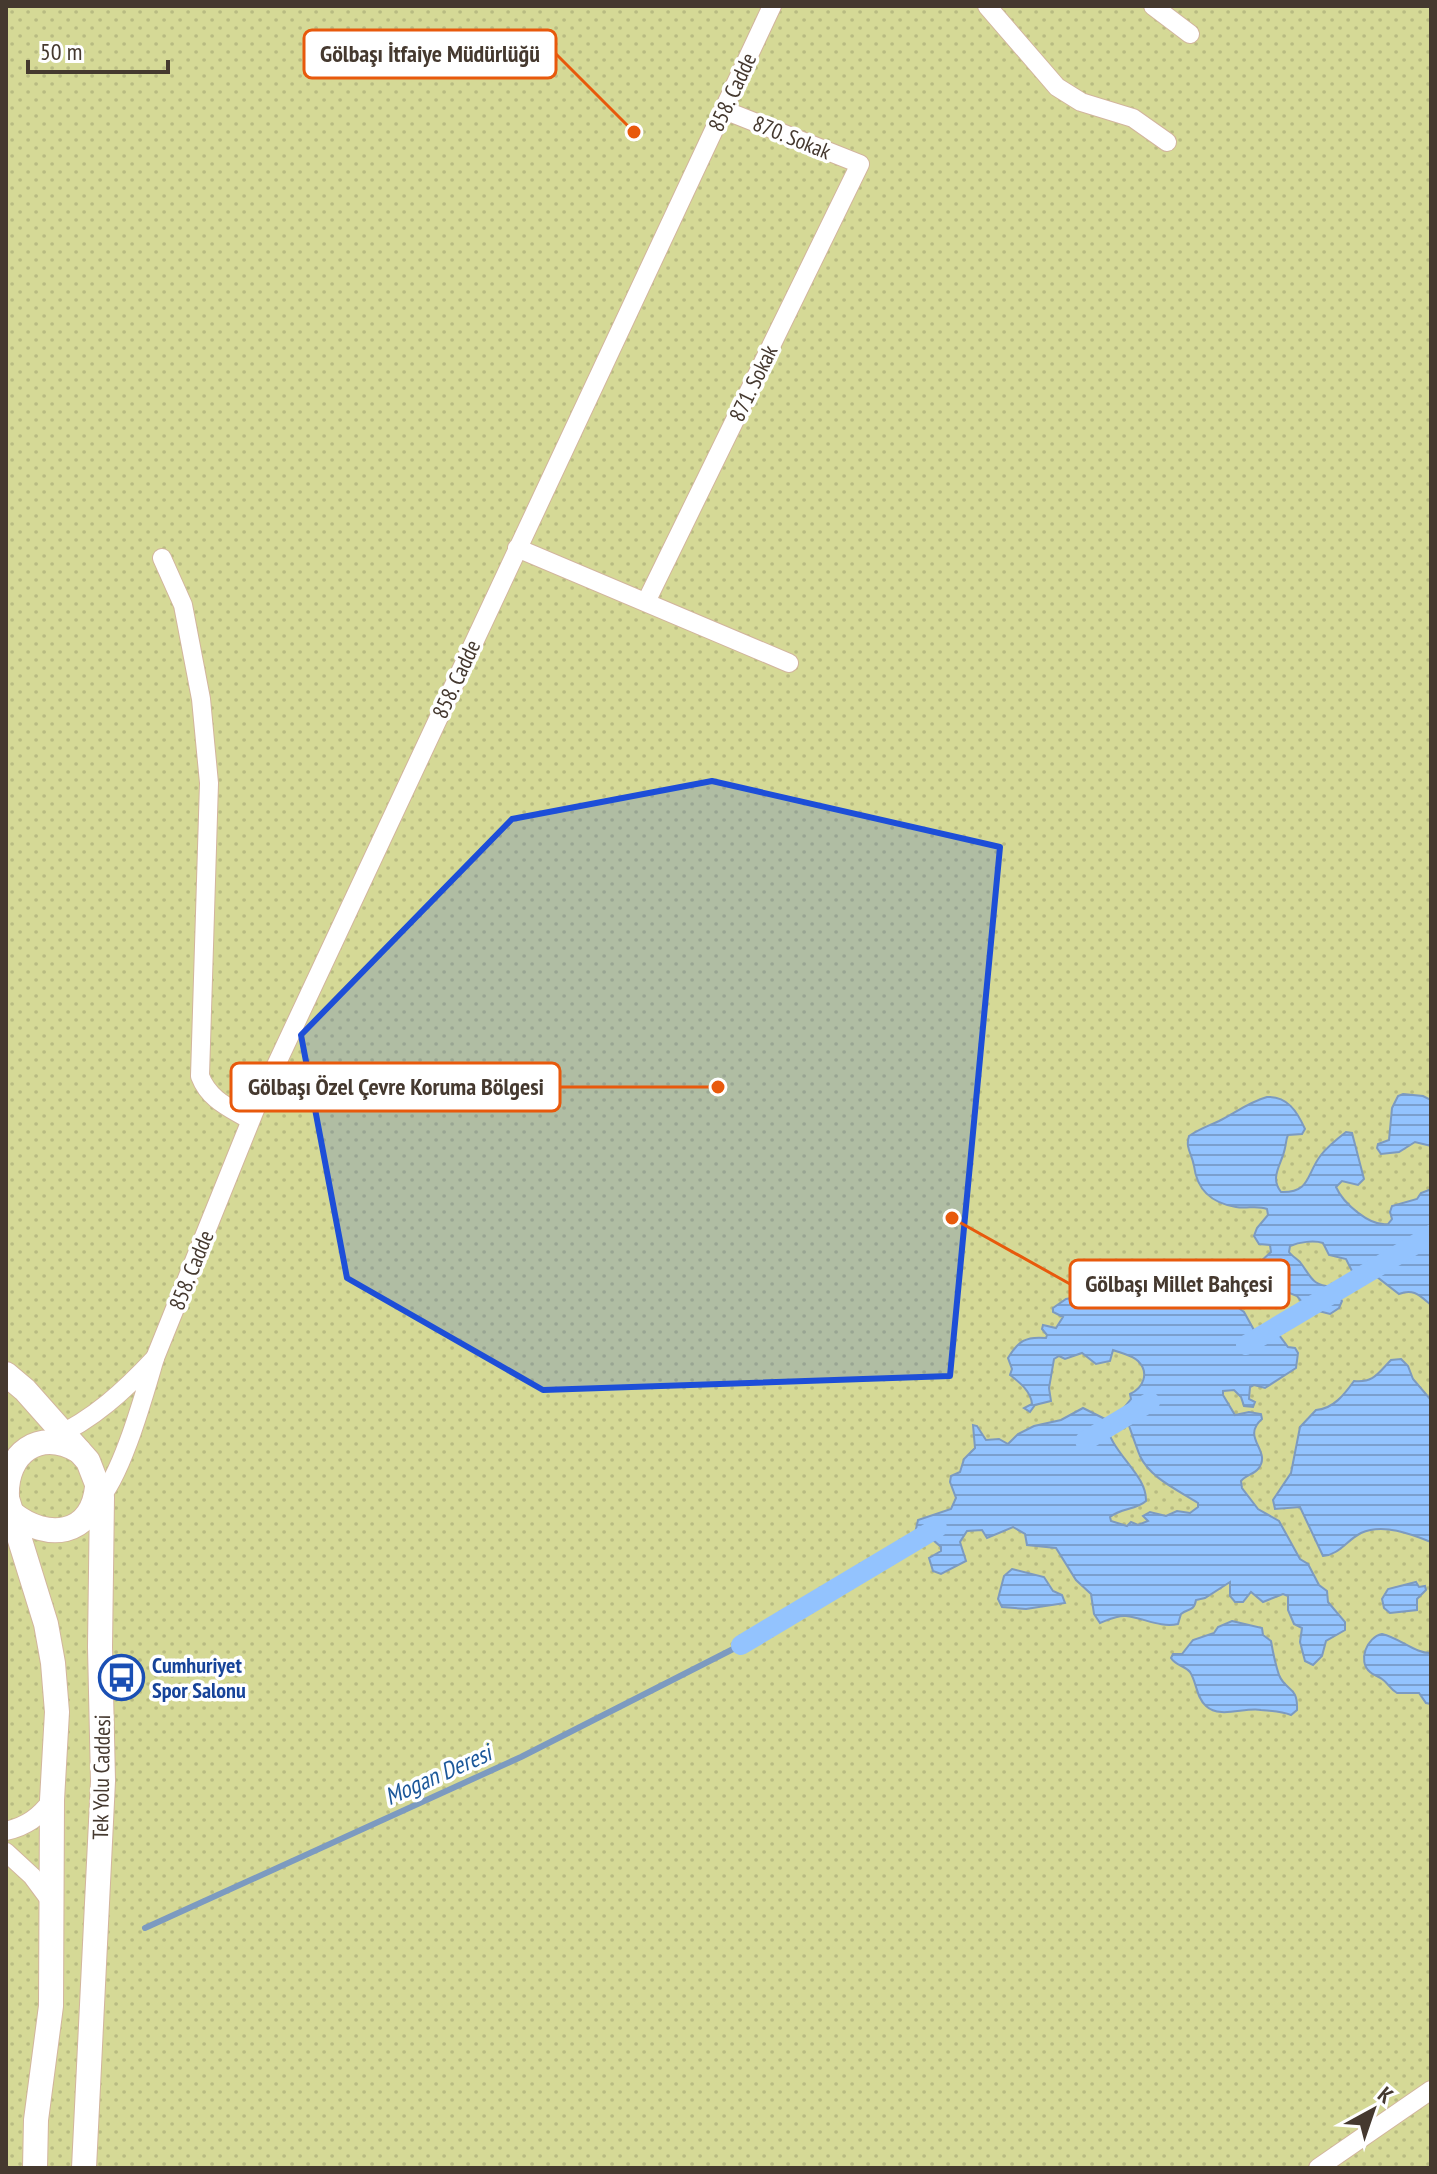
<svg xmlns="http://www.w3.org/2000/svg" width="1437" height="2174" viewBox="0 0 1437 2174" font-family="'PT Sans Narrow',sans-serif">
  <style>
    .park { fill: url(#park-dots) }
    .water { fill: url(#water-rules); stroke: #7c9ac0; stroke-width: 2 }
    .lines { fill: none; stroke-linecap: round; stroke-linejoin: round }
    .stream { stroke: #7c9ac0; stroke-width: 6 }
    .canal { stroke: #93c3fe; stroke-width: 20 }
    .minor-casing { stroke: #d2b59d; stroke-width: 20 }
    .major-casing { stroke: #d2b59d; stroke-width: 26 }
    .minor { stroke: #fff; stroke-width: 18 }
    .major { stroke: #fff; stroke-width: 24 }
    .marked { fill: #1d4ed8; fill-opacity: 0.2; stroke: #1d4ed8; stroke-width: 6; stroke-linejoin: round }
    .labels { text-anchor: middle; stroke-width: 7; stroke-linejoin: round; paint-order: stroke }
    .street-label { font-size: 22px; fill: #45392f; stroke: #fff }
    .transit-label { font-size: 22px; font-weight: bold; fill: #164399; stroke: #fff; text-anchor: start }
    .water-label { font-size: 24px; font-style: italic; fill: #1b5799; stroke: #fff }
    .leader { fill: none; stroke: #e8590c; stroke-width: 3 }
    .callout-dot { fill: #e8590c; stroke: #fff; stroke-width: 3 }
    .callout { fill: #fff; stroke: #e8590c; stroke-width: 3 }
    .callout-label { font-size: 24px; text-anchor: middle; font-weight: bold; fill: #45392f }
  </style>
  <defs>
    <pattern id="park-dots" width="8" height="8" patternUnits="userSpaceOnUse" patternTransform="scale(2)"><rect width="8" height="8" fill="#d5d996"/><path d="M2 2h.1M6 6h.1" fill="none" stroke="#b8bb82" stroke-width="1.8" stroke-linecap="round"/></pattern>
    <pattern id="water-rules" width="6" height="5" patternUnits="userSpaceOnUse" patternTransform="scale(2)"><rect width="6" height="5" fill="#93c3fe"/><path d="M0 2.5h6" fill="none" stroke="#7a9fce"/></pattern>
  </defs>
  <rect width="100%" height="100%" fill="#fafafa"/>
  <rect class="park" x="6" y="6" width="1425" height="2162"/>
  <g class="water">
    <polygon points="1403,1094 1423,1096 1431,1100 1431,1146 1415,1142 1399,1152 1381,1154 1377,1148 1378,1144 1389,1140 1392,1108 1398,1096"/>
    <path d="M 1267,1097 C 1287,1096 1297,1111 1305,1129 L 1302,1134 L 1288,1135 C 1286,1139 1286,1144 1285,1148 C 1282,1164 1269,1177 1281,1192 C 1311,1193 1306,1174 1321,1155 C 1328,1146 1337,1139 1346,1132 L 1352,1133 L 1364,1179 L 1358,1185 L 1342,1181 L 1336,1187 C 1343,1203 1370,1227 1388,1224 L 1392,1219 L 1390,1212 L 1392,1206 L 1417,1199 L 1421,1193 L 1429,1190 L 1431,1192 L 1431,1305 C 1420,1296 1414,1288 1399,1294 L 1377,1277 L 1353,1273 L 1346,1259 L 1329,1255 L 1323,1243 C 1314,1240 1299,1242 1290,1246 L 1289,1252 C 1292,1256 1297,1259 1300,1262 C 1311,1276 1312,1287 1333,1286 L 1342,1301 L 1339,1308 L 1330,1314 L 1307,1308 L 1297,1296 L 1277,1288 L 1266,1279 L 1260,1262 L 1271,1252 L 1270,1245 L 1259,1244 L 1254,1236 L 1257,1228 L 1268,1215 L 1267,1209 C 1257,1205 1247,1209 1236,1207 C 1211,1203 1197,1190 1194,1166 C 1192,1154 1185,1148 1189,1136 C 1199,1129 1208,1126 1219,1121 C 1235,1113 1249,1102 1267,1097 Z"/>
    <path d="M 1143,1278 L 1164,1286 L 1186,1282 L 1211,1288 L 1244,1312 L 1254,1330 L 1279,1335 L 1288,1347 L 1295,1348 L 1298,1353 L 1296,1368 L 1265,1388 L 1254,1385 L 1250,1387 L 1249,1399 L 1255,1402 L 1253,1407 L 1244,1406 L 1241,1397 L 1234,1390 L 1223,1391 L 1223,1395 L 1235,1415 L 1249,1412 L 1261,1414 L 1262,1419 C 1240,1438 1273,1451 1258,1469 C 1254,1474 1246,1475 1241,1481 L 1242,1488 L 1258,1509 L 1279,1521 L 1300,1559 L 1308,1564 L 1319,1585 L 1327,1591 L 1328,1602 L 1345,1622 L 1345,1630 L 1326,1641 L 1322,1656 L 1313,1665 L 1305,1661 L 1300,1642 L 1302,1628 L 1294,1624 L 1288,1610 L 1288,1596 L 1283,1594 L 1263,1602 L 1251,1592 L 1243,1602 L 1235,1602 L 1230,1596 L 1230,1582 L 1205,1598 L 1196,1600 C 1194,1612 1188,1608 1181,1614 L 1178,1624 C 1160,1628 1144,1618 1126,1616 C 1117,1615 1108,1620 1100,1623 L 1094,1614 L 1091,1594 L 1076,1580 L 1056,1548 L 1027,1545 L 1025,1534 L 1013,1527 L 987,1538 L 982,1530 L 967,1531 L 960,1542 L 966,1561 L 941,1574 L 933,1571 L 929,1558 L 941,1551 L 941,1547 L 933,1540 L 920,1545 L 914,1538 L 918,1520 L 951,1509 L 956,1498 L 950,1482 L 951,1476 L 960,1472 L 964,1459 L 975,1448 L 973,1425 L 977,1426 L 986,1440 L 999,1439 L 1008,1444 L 1018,1434 L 1034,1426 L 1061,1420 L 1083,1408 L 1105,1419 C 1109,1453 1147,1473 1146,1501 C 1136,1510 1121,1508 1110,1517 L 1111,1521 L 1127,1526 L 1131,1522 L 1138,1525 L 1148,1521 L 1143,1516 L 1150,1512 L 1166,1516 L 1177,1511 L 1190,1513 L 1198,1507 L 1198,1503 C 1178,1490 1150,1478 1140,1456 C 1134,1441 1129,1425 1123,1409 L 1131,1399 L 1130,1394 C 1143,1388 1150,1373 1138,1361 C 1132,1355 1121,1353 1113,1350 L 1110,1361 L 1096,1364 L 1082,1353 L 1065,1359 L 1059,1356 L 1054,1359 L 1049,1388 L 1051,1401 L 1035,1405 L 1030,1412 L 1024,1408 L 1032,1404 C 1031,1391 1019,1382 1010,1375 L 1012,1369 L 1008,1358 C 1018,1341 1026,1336 1046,1338 L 1047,1335 L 1042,1329 L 1043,1325 L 1056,1328 L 1063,1317 L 1053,1312 L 1053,1308 L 1066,1299 L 1088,1295 L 1099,1287 L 1112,1283 L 1125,1284 Z"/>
    <path d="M 1401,1359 L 1408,1366 L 1413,1379 L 1431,1400 L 1431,1542 C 1411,1534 1383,1523 1361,1533 C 1347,1540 1339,1555 1323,1556 L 1300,1507 L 1275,1509 L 1273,1500 L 1291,1473 L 1300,1427 L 1316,1410 C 1333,1409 1344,1395 1354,1381 C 1374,1383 1378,1373 1391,1360 Z"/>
    <polygon points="1012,1569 1044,1577 1053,1591 1062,1595 1065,1603 1026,1609 1002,1607 998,1599 1004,1576"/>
    <polygon points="1416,1582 1419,1587 1425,1586 1426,1590 1417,1599 1417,1610 1390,1613 1384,1608 1382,1599 1388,1589"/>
    <path d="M 1232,1621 L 1262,1628 L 1263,1635 L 1271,1641 C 1273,1653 1275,1663 1279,1675 C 1286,1692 1298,1685 1297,1710 L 1291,1715 C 1281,1711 1271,1711 1261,1710 C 1244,1707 1220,1719 1206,1706 C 1196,1697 1197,1683 1190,1672 C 1184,1665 1176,1666 1171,1658 L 1173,1654 L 1182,1654 L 1193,1640 L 1214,1633 L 1218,1627 Z"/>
    <path d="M 1382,1634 C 1400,1638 1416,1654 1431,1653 L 1431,1704 L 1426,1703 L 1419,1693 L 1397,1693 C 1390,1689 1388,1683 1382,1679 C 1378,1676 1373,1675 1370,1672 C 1357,1661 1367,1637 1382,1634 Z"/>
  </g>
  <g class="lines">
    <polyline class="stream" points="145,1928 521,1757 741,1645"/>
    <g class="canal">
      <polyline points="1246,1345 1431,1235"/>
      <polyline points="1085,1441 1150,1402"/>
      <polyline points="741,1645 937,1528"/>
    </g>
    <defs>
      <g id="minor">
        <polyline points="987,6 1057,87 1081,102 1133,118 1167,142"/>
        <polyline points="1153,6 1190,34"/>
        <polyline points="517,548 789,663"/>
        <path d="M 162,558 L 183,605 L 201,699 L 209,783 L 200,1076 C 209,1100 230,1108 250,1120"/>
        <polyline points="646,602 860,164 724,110"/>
        <polyline points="155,1358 255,1110 772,6"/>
        <path d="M 52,1438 C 93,1420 125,1390 155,1358 C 144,1395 122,1476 97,1502"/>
        <path d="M 6,1831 C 27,1826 39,1817 52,1800"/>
        <polyline points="6,1852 32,1876 52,1903"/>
        <polyline points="1318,2168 1431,2090"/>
      </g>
      <g id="major">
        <polyline points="6,1374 25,1390 88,1461 102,1497 100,1647 103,1781 84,2168"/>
        <polyline points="6,1495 46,1624 53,1663 57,1712 52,1800 51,2006 36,2120 35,2168"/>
        <path d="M 7,1497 C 5,1453 39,1428 79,1451"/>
        <path d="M 13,1514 C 47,1541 92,1536 97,1487"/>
      </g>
    </defs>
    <use href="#minor" class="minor-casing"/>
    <use href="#major" class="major-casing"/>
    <use href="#minor" class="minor"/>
    <use href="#major" class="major"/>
  </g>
  <path class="marked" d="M 712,781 L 1000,847 L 950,1376 L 543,1390 L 347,1278 L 301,1035 L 512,819 Z"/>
  <defs>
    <symbol id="bus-ring" viewBox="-11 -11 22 22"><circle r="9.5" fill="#fff" stroke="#1a4fb4" stroke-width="1.5"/><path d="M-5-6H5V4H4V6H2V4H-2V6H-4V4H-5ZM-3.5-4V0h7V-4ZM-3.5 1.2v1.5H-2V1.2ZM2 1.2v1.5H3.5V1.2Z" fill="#1a4fb4"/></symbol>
  </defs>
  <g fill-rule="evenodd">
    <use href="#bus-ring" x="96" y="1652" width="51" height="51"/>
  </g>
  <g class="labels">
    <g class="street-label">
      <text transform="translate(732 92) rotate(-65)" y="8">858. Cadde</text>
      <text transform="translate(792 137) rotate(22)" y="8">870. Sokak</text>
      <text transform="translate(753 383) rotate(-64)" y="8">871. Sokak</text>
      <text transform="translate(456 679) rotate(-65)" y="8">858. Cadde</text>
      <text transform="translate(191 1270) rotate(-68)" y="8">858. Cadde</text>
      <text transform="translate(101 1777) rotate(-89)" y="8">Tek Yolu Caddesi</text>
    </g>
    <g class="transit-label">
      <text x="152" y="1673">Cumhuriyet<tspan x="152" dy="25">Spor Salonu</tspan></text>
    </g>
    <g class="water-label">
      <text transform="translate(438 1775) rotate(-24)" y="8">Mogan Deresi</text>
    </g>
  </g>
  <path class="leader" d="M634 132L556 54M718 1087L560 1087M952 1218L1070 1284"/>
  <g class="callout-dot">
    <circle cx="634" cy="132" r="8"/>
    <circle cx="718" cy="1087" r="8"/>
    <circle cx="952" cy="1218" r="8"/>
  </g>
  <g class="callout">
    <rect x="304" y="30" width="252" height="48" rx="8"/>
    <rect x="231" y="1063" width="329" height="48" rx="8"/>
    <rect x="1070" y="1260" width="219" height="48" rx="8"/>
  </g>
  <g class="callout-label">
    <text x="430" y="62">Gölbaşı İtfaiye Müdürlüğü</text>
    <text x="396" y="1095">Gölbaşı Özel Çevre Koruma Bölgesi</text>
    <text x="1179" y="1292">Gölbaşı Millet Bahçesi</text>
  </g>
  <rect width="1437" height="2174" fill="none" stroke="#45392f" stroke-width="16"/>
  <g transform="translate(1373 2110) rotate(40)" stroke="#ffffff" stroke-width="6" paint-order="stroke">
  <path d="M0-6L14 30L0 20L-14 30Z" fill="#45392f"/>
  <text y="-12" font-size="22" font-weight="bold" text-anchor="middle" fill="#45392f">K</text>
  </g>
  <path d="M28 60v12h140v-12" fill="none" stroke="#45392f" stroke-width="4"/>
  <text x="40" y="60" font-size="24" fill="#45392f" stroke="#ffffff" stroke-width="6" paint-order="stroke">50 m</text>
</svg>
